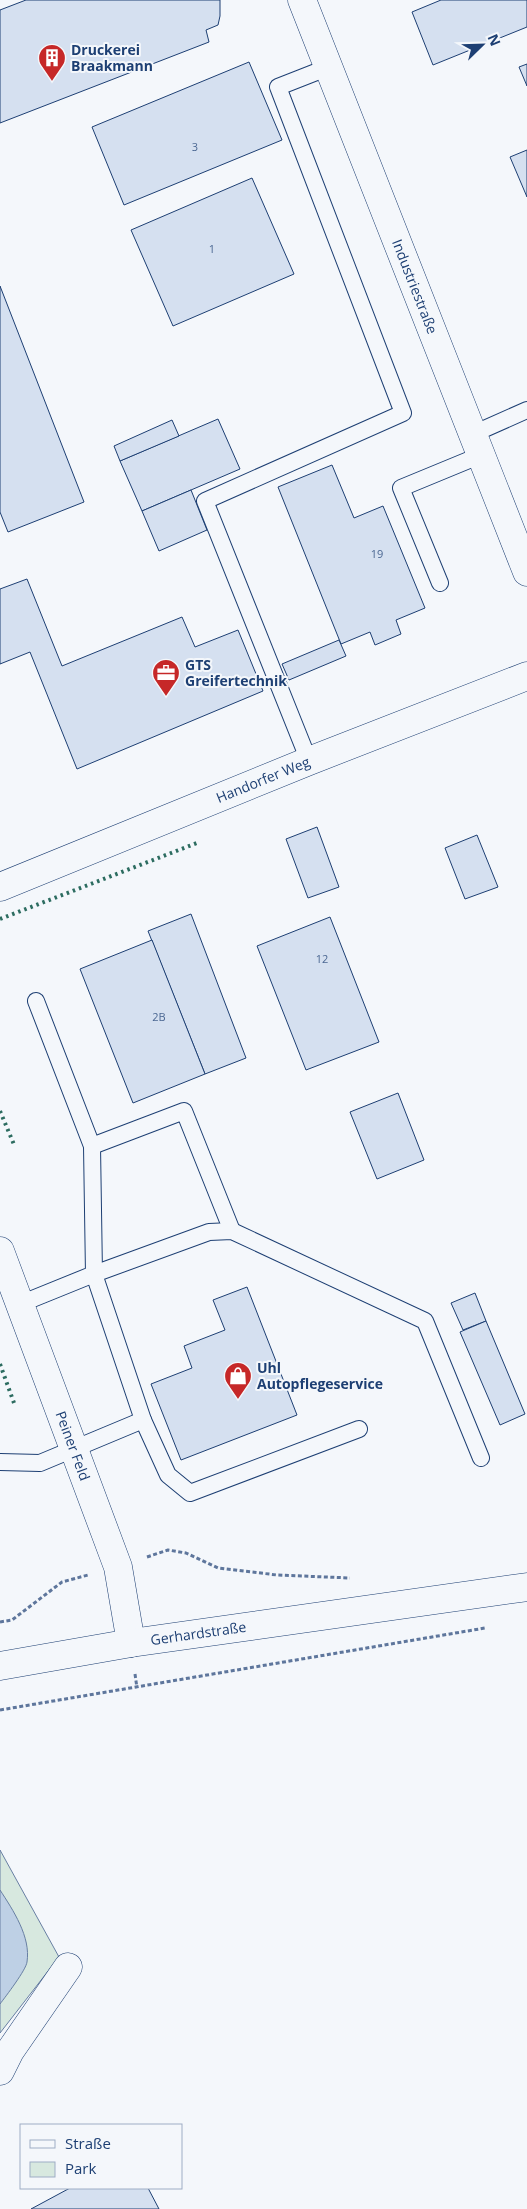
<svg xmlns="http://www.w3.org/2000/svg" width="527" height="2209" viewBox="0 0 527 2209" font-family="'Open Sans',sans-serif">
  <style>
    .green { fill: #d7e8df; stroke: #687fa3 }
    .water { fill: #bed0e5; stroke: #687fa3 }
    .building { fill: #d5e0f0; stroke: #1d3f73 }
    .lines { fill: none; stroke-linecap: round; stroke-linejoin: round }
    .service-casing { stroke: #1d3f73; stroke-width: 18 }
    .minor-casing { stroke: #1d3f73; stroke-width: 29 }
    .primary-casing { stroke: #1d3f73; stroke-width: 29 }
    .path { stroke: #5e769c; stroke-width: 3; stroke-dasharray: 4 2.5; stroke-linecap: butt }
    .service { stroke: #f4f7fb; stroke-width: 16 }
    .minor { stroke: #f4f7fb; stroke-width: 28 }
    .primary { stroke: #f4f7fb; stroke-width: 28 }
    .hedge { stroke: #2c6c60; stroke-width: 4; stroke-dasharray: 2.5 4; stroke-linecap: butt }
    .labels { text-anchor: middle; stroke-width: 4; stroke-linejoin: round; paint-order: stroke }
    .number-label { font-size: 11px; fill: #4b6792 }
    .poi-label { font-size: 14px; font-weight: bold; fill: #1d3f73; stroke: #f4f7fb; text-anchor: start }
    .street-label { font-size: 14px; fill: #1d3f73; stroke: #f4f7fb }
  </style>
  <rect width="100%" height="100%" fill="#f4f7fb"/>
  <polygon class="green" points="0,1850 59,1957 0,2033"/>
  <path class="water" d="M 0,1890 C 13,1910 31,1937 27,1962 C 26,1970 6,1996 0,2004 Z"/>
  <g class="building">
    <polygon points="26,0 220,0 220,16 218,25 206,30 209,42 0,123 0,10"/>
    <polygon points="441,0 527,0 527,27 433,65 412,12"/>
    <polygon points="249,62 282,140 124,205 92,127"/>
    <polygon points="527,64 527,86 519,67"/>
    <polygon points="527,150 527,197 510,157"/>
    <polygon points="252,178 294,274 173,326 131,230"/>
    <polygon points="0,286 84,502 8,532 0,512"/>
    <polygon points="218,419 240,469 142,511 120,461"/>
    <polygon points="172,420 179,436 120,461 114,446"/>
    <polygon points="332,465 354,518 383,506 425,608 396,620 401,634 375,645 370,632 341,644 278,487"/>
    <polygon points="191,490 207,530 159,551 142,511"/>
    <polygon points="27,579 62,666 182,617 195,647 238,630 263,691 77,769 30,652 0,664 0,589"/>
    <polygon points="339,640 346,656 289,680 282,664"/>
    <polygon points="317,827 339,887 308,898 286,839"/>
    <polygon points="477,835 498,887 465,899 445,848"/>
    <polygon points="191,914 246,1058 205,1074 148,931"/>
    <polygon points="330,917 379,1042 306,1070 257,946"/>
    <polygon points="152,940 205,1074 133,1103 80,969"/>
    <polygon points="398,1093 424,1160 377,1179 350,1112"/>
    <polygon points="247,1287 297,1415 181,1460 151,1384 192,1368 184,1346 225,1330 213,1300"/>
    <polygon points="475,1293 486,1321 463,1330 451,1303"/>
    <polygon points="486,1321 525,1414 500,1425 460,1332"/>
    <polygon points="70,2188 148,2188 159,2209 31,2209"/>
  </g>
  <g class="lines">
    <defs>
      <g id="service">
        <polyline points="473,434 527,410"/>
        <polyline points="440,583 401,488 481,455"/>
        <polyline points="309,761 205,501 403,413 278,87 329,67"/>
        <polyline points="92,1146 184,1111 232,1231"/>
        <polyline points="20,1304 94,1274 92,1146 36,1001"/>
        <polyline points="143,1420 94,1274 209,1232 232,1231 425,1321 481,1458"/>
        <polyline points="0,1462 40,1463 143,1420 168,1475 190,1493 359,1429"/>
      </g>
      <g id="minor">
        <path id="s1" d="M 302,0 L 527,572"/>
        <path id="s2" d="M 0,887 L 309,761 L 527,676"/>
        <path id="s3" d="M 0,1251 L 118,1567 L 131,1643"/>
        <polyline points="0,2071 10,2051 68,1967"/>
      </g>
      <g id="primary">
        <path id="s4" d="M 0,1666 L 131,1643 L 527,1587"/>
      </g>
    </defs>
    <use href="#service" class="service-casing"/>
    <use href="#minor" class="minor-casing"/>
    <use href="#primary" class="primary-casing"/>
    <g class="path">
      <polyline points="147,1557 168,1550 186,1553 218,1568 277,1575 350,1578"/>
      <polyline points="0,1622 12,1620 62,1582 88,1575"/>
      <polyline points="135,1674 137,1688"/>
      <polyline points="0,1710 485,1628"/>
    </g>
    <use href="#service" class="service"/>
    <use href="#minor" class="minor"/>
    <use href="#primary" class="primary"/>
    <g class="hedge">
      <polyline points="0,919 197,843"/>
      <polyline points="0,1111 15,1147"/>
      <polyline points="0,1364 14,1403"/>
    </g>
  </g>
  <defs>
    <symbol id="building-pin" viewBox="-11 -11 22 30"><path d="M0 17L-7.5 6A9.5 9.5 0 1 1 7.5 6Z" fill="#c62828" stroke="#f4f7fb"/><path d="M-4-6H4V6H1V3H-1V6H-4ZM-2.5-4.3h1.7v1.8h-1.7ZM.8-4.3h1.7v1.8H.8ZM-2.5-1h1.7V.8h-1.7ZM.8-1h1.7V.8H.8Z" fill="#fff"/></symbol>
    <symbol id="office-pin" viewBox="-11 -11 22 30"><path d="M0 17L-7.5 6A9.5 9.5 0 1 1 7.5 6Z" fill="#c62828" stroke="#f4f7fb"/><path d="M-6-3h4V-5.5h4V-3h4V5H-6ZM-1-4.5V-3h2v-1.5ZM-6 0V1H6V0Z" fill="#fff"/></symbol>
    <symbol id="shop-pin" viewBox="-11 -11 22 30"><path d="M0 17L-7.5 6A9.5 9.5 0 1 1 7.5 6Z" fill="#c62828" stroke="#f4f7fb"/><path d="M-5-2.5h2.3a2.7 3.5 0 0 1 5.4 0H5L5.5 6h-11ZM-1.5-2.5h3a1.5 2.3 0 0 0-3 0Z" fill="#fff"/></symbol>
  </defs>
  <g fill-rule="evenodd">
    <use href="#building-pin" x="36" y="42" width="32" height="43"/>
    <use href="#office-pin" x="150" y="657" width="32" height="43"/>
    <use href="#shop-pin" x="222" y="1360" width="32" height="43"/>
  </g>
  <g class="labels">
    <g class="number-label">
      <text x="195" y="151">3</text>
      <text x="212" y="253">1</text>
      <text x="377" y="558">19</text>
      <text x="322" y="963">12</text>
      <text x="159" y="1021">2B</text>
    </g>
    <g class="poi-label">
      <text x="71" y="55">Druckerei<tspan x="71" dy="16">Braakmann</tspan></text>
      <text x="185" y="670">GTS<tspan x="185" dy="16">Greifertechnik</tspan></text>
      <text x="257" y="1373">Uhl<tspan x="257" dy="16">Autopflegeservice</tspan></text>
    </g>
    <g class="street-label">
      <text dy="5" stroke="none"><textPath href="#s1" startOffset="308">Industriestraße</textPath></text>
      <text dy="5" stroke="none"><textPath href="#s2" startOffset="284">Handorfer Weg</textPath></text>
      <text dy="5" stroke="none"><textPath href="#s3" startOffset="208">Peiner Feld</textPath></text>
      <text dy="5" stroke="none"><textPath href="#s4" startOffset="201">Gerhardstraße</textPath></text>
    </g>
  </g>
  <rect x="20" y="2124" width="162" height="65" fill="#f4f7fb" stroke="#9eadc5"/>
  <rect x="30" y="2140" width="25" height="8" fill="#f4f7fb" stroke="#9eadc5"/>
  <text x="65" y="2149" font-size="15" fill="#1d3f73">Straße</text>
  <rect x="30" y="2162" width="25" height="15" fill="#d7e8df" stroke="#9eadc5"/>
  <text x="65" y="2174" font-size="15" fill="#1d3f73">Park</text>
  <g transform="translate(482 45) rotate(67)" stroke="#f4f7fb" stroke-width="4" paint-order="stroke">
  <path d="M0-4L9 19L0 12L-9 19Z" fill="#1d3f73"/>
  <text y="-8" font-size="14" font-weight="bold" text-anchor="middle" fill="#1d3f73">N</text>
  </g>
</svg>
